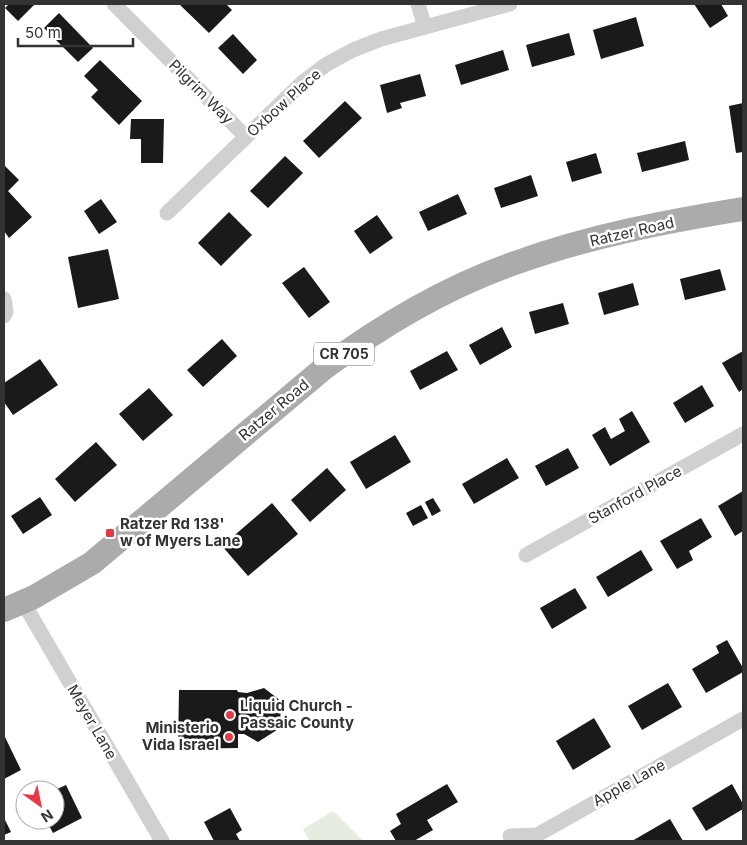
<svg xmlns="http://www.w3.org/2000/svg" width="747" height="845" viewBox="0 0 747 845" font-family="Inter,sans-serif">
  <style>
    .green { fill: #e6ecdf }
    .building { fill: #1a1a1a }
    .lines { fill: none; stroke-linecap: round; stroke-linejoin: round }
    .minor { stroke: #d0d0d0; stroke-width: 15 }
    .primary { stroke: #ababab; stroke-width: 24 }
    .poi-dot { fill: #e63946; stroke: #fff; stroke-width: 2 }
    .labels { text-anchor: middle; stroke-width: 5; stroke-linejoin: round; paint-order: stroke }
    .shield { fill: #fff; stroke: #707070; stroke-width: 1 }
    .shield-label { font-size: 14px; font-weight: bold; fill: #333 }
    .street-label { font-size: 15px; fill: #333; stroke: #fff }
    .poi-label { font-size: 15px; font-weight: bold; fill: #333; stroke: #fff; text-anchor: start }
  </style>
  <rect width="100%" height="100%" fill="#fff"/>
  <polygon class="green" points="333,811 363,841 310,841 303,829"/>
  <g class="building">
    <polygon points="9,4 35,4 18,21 5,8"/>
    <polygon points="179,4 226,4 232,10 209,33"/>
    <polygon points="694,4 721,4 728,16 710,28"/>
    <polygon points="59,13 93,48 78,62 44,28"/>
    <polygon points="636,17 644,46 601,59 593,30"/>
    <polygon points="569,33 575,55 532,67 526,45"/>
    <polygon points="233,34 257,60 243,74 218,48"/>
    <polygon points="503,50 509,70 461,85 455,65"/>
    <polygon points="100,60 142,101 119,125 91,97 98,90 84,76"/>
    <polygon points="420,74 426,96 400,103 402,108 387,113 380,85"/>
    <polygon points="345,101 362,118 319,158 303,141"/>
    <polygon points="743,103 743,152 736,153 729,106"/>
    <polygon points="131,119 164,119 163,163 141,163 141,139 130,139"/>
    <polygon points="685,141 689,160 642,172 637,153"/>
    <polygon points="596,153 602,173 572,182 566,162"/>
    <polygon points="285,156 303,173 268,208 250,191"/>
    <polygon points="5,166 19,180 8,191 32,217 9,238 4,231"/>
    <polygon points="531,175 538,196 501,208 494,188"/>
    <polygon points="458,194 467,214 428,231 419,212"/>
    <polygon points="101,199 117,222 99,234 84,211"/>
    <polygon points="229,212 252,235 221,266 198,243"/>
    <polygon points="377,215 393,238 370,254 354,231"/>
    <polygon points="108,249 119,299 78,308 68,257"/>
    <polygon points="304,267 330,302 309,318 282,283"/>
    <polygon points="720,269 726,290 685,300 680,279"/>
    <polygon points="633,283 639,305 604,315 598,293"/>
    <polygon points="563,303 569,324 535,334 529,312"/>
    <polygon points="502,327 512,347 480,365 469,345"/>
    <polygon points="222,339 237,356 203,387 187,370"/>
    <polygon points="447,351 458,370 420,390 410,371"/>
    <polygon points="743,351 743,389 739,392 722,363"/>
    <polygon points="40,359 58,385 13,415 4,402 4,383"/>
    <polygon points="702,385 714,406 685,423 673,403"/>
    <polygon points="149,388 173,415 143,441 119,414"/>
    <polygon points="632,411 650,442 610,466 592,435 605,427 611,439 625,431 619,419"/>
    <polygon points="395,435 411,462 366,489 350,462"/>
    <polygon points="96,442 117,465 75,502 55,479"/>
    <polygon points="568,448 579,468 546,486 535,466"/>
    <polygon points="507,458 519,478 474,504 462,484"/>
    <polygon points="327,468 346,490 310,522 291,500"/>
    <polygon points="743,491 743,531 735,536 718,506"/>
    <polygon points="40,497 52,515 23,534 11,516"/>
    <polygon points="433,498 441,511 432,516 425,502"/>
    <polygon points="272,503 298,534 248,576 222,546"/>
    <polygon points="421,505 428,518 413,526 406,513"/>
    <polygon points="701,518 712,537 689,551 693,560 677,569 660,541"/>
    <polygon points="641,550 653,570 608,597 596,577"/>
    <polygon points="575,588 587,608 552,629 540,608"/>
    <polygon points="727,640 743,668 743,672 706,693 692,669 719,653 716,646"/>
    <polygon points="668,683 682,707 642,730 628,706"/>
    <polygon points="264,688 281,701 280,728 258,742 244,734 238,734 238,748 178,749 179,690 237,690 238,692 247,693"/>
    <polygon points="594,718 611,747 573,770 556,741"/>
    <polygon points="4,735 21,770 4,779"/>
    <polygon points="447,784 458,802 427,820 433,830 414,841 396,841 390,831 401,824 396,814"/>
    <polygon points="732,784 743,804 743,809 706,831 692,808"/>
    <polygon points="66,785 82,818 53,833 46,820 55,820 55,790"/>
    <polygon points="230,808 242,830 236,834 240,841 214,841 204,822"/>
    <polygon points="4,818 11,832 4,835"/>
    <polygon points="670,819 683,841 632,841"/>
  </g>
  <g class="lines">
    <g class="minor">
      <polyline points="114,4 246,137"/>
      <polyline points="418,4 425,27"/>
      <polyline points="167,213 303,82 327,64 353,50 381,39 510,4"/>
      <polyline points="4,299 6,312 4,316"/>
      <polyline points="526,555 743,434"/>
      <polyline points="23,602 162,841"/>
      <polyline points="510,836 537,835 743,719"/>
    </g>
    <path class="primary" d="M 4,610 L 34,597 L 92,563 L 323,369 C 382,325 448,286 518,262 C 590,236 668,221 743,209"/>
  </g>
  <g class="poi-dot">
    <rect x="105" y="528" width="10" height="10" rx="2.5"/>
    <circle cx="230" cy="715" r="5"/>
    <circle cx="229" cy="737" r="5"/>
  </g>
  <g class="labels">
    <rect class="shield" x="314" y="342.5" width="60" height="23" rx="4"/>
    <g class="shield-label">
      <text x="344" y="359">CR 705</text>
    </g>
    <g class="street-label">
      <text transform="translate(201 92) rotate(45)" y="5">Pilgrim Way</text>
      <text transform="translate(284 103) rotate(-42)" y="5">Oxbow Place</text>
      <text transform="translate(632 232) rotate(-13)" y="5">Ratzer Road</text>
      <text transform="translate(274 410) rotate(-40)" y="5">Ratzer Road</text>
      <text transform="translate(635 495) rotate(-29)" y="5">Stanford Place</text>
      <text transform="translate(92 722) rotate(60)" y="5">Meyer Lane</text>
      <text transform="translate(629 783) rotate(-29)" y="5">Apple Lane</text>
    </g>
    <g class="poi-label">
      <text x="120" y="529">Ratzer Rd 138'<tspan x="120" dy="17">w of Myers Lane</tspan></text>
      <text x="240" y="711">Liquid Church -<tspan x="240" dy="17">Passaic County</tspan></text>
      <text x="219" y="733" text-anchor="end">Ministerio<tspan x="219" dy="17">Vida Israel</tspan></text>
    </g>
  </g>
  <rect width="747" height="845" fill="none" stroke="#333333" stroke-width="10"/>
  <g transform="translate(40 805) rotate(147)"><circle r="24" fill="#ffffff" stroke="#adadad"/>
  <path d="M0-4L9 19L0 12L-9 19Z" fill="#e63946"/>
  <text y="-8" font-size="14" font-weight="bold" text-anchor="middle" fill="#333333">N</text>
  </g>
  <path d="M18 38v8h115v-8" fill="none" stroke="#333333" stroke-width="2.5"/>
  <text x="25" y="38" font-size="15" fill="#333333" stroke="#ffffff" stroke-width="4" paint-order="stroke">50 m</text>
</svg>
